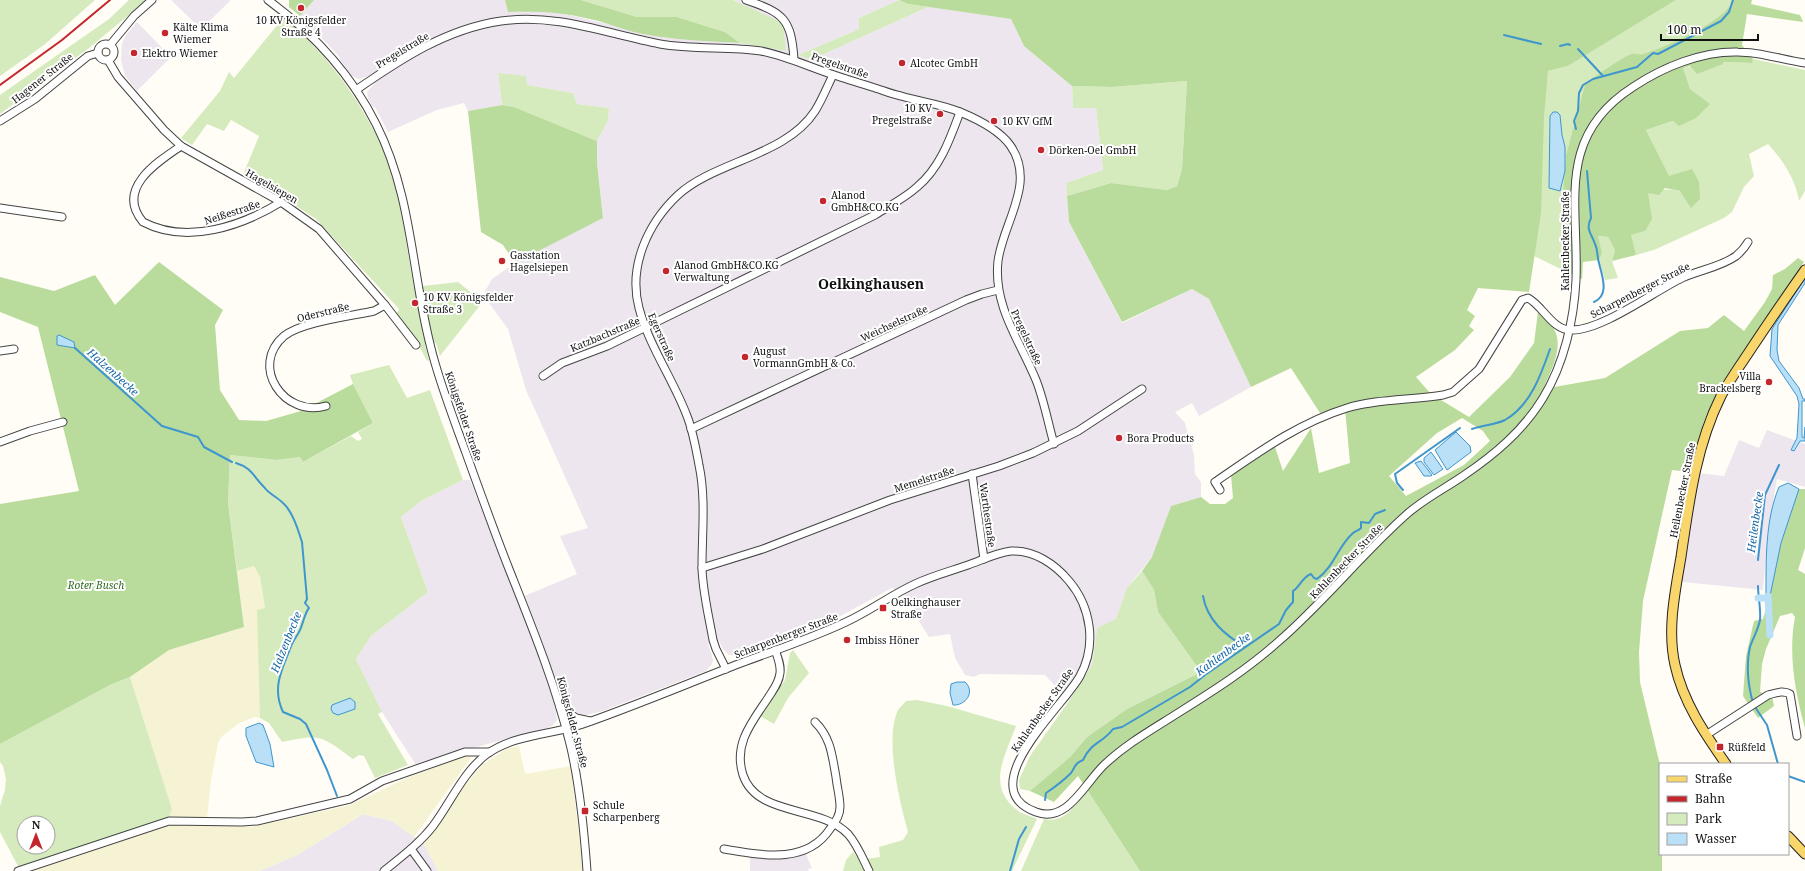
<svg xmlns="http://www.w3.org/2000/svg" width="1805" height="871" viewBox="0 0 1805 871" font-family="'Noto Serif',serif">
  <style>
    .industrial { fill: #eee6ef }
    .farmland { fill: #f6f3d4 }
    .green { fill: #d5ebbd; fill-rule: evenodd }
    .forest { fill: #b9dc9c; fill-rule: evenodd }
    .water { fill: #b9e0f7; stroke: #3f96cf }
    .lines { fill: none; stroke-linecap: round; stroke-linejoin: round }
    .stream { stroke: #3f96cf; stroke-width: 2 }
    .canal { stroke: #b9e0f7; stroke-width: 7 }
    .minor-casing { stroke: #444; stroke-width: 9 }
    .major-casing { stroke: #222; stroke-width: 11 }
    .minor { stroke: #fff; stroke-width: 7 }
    .major { stroke: #f9d66b; stroke-width: 9 }
    .rail { stroke: #c4262e; stroke-width: 2 }
    .poi-dot { fill: #c4262e; stroke: #fff; stroke-width: 1.5 }
    .labels { text-anchor: middle; stroke-width: 4; stroke-linejoin: round; paint-order: stroke }
    .poi-label { font-size: 10px; fill: #111; stroke: #fff; text-anchor: start }
    .street-label { font-size: 10px; fill: #111; stroke: #fff }
    .park-label { font-size: 10px; font-style: italic; fill: #2f6b1f; stroke: #fff }
    .water-label { font-size: 11px; font-style: italic; fill: #1768a6; stroke: #fff }
    .district-label { font-size: 14px; font-weight: bold; fill: #111; stroke: #fff }
  </style>
  <rect width="100%" height="100%" fill="#fffdf5"/>
  <g class="industrial">
    <polygon points="171,0 231,0 201,29"/>
    <polygon points="314,0 505,0 508,12 535,11 561,13 667,38 740,43 786,51 745,5 733,0 899,0 859,18 859,29 798,55 811,60 928,7 1011,19 1024,46 1072,86 1073,108 1096,107 1103,170 1066,183 1069,222 1122,323 1192,289 1209,299 1251,387 1199,416 1192,403 1175,412 1185,423 1194,455 1195,474 1201,482 1201,497 1171,506 1152,557 1127,588 1116,620 1097,628 1092,665 1069,701 1045,675 980,674 974,677 965,675 955,658 950,634 929,637 913,612 907,596 892,588 837,618 742,656 729,655 723,649 719,641 708,643 713,660 712,664 706,671 603,711 582,716 577,714 567,707 556,713 557,720 553,725 546,729 469,749 416,765 382,712 356,659 371,636 428,592 401,517 421,501 463,480 470,480 517,599 577,574 560,536 588,528 526,390 508,329 483,295 492,279 522,258 603,218 597,163 597,141 608,121 609,108 577,104 573,93 527,85 498,73 502,105 468,111 464,103 437,110 388,132 375,107 373,107 368,99 367,92 375,83 370,75 359,79 352,76 340,60 339,56 300,16"/>
    <polygon points="137,22 171,57 137,91 125,76 121,60 122,43 126,35"/>
    <polygon points="1767,430 1805,444 1805,487 1777,479 1768,530 1763,590 1673,581 1689,472 1724,476 1739,440 1759,448"/>
    <polygon points="363,814 392,821 424,844 438,871 259,871 297,855"/>
    <polygon points="806,854 812,868 808,869 809,871 750,871 750,857 768,859 792,858"/>
  </g>
  <g class="farmland">
    <polygon points="254,565 260,577 265,608 260,688 260,718 254,717 238,724 221,737 218,743 211,780 207,818 169,817 172,809 130,677 169,650 244,627 237,571"/>
    <polygon points="519,746 525,774 571,766 583,871 438,871 424,844 461,790 482,765 506,749"/>
    <polygon points="468,755 471,758 414,837 392,821 363,814 297,855 259,871 28,871 170,822 252,827 350,805 411,776"/>
  </g>
  <g class="green">
    <polygon points="0,0 95,0 44,45 0,76"/>
    <polygon points="129,0 147,0 89,48 0,114 0,95 109,19"/>
    <polygon points="581,0 733,0 783,23 786,51 740,43 725,32 677,17 637,17"/>
    <polygon points="899,0 908,4 928,7 811,60 798,55 859,29 859,18"/>
    <path d="M 1676,0 L 1733,0 C 1726,21 1665,47 1643,54 C 1640,55 1635,54 1631,54 C 1622,57 1594,77 1585,84 L 1566,155 L 1562,202 L 1571,274 L 1534,256 L 1546,80 L 1548,71 L 1568,66 Z"/>
    <path d="M 284,17 C 323,53 348,82 373,129 C 379,140 386,152 390,164 C 402,204 406,246 414,287 L 458,282 L 474,295 L 476,292 L 483,295 L 485,299 L 440,356 L 436,343 L 425,345 L 429,360 L 427,361 L 419,346 L 396,315 L 399,309 L 316,219 L 281,196 L 243,175 L 259,136 L 231,120 L 224,131 L 207,124 L 192,145 L 181,138 L 220,91 L 229,72 L 234,78 Z"/>
    <path d="M 1753,59 L 1805,70 L 1805,191 L 1799,201 C 1796,180 1782,159 1768,144 L 1749,154 L 1754,176 L 1744,187 L 1732,212 L 1724,218 L 1654,250 L 1636,255 L 1630,235 L 1645,231 L 1648,193 C 1672,186 1677,190 1700,199 L 1669,177 L 1646,130 L 1674,121 L 1709,104 L 1690,89 L 1682,68 L 1722,62 L 1751,63 Z"/>
    <polygon points="498,73 526,76 527,85 573,93 577,104 609,108 608,121 597,141 514,107 502,105"/>
    <polygon points="1187,81 1182,169 1177,186 1167,190 1111,183 1067,196 1066,183 1103,170 1096,108 1073,108 1072,86 1112,87"/>
    <polygon points="1597,236 1608,237 1615,250 1612,261 1618,278 1605,280 1599,260 1602,253"/>
    <path d="M 389,365 L 407,398 L 430,390 L 463,480 L 421,501 L 401,517 L 428,592 L 371,636 L 356,659 L 382,712 L 378,714 L 408,765 L 375,778 L 364,756 L 359,755 L 353,759 C 320,735 322,734 282,742 L 269,723 L 260,718 L 257,610 L 265,608 L 260,577 L 254,566 L 237,571 L 228,503 L 230,455 L 277,460 L 300,457 L 303,462 L 351,436 L 358,441 L 362,439 L 358,432 L 373,423 L 353,384 L 350,375 Z"/>
    <polygon points="1142,571 1154,590 1158,612 1201,672 1127,709 1087,737 1070,757 1030,791 1020,789 1019,780 1030,756 1069,701 1092,665 1097,628 1116,619 1127,588"/>
    <polygon points="793,650 809,673 788,698 774,724 760,716 785,680 790,653"/>
    <path d="M 130,677 L 172,809 L 169,817 L 23,866 L 18,866 L 0,832 L 0,806 L 5,790 L 6,779 L 3,766 L 0,762 L 0,744 L 112,684 ZM 24,823 L 48,823 L 48,847 L 24,847 Z"/>
    <path d="M 917,700 L 947,706 L 1016,726 C 1005,756 986,786 1017,810 C 1022,814 1031,816 1037,819 L 1012,871 L 843,871 L 846,860 L 853,852 L 859,860 L 880,857 L 879,847 L 903,840 L 908,832 C 900,803 884,739 898,710 C 900,707 904,704 906,701 Z"/>
    <path d="M 1087,790 L 1140,871 L 1021,871 L 1044,819 C 1065,824 1076,804 1087,790 Z"/>
  </g>
  <g class="forest">
    <polygon points="289,0 314,0 300,16 289,7"/>
    <path d="M 505,0 L 581,0 L 637,17 L 677,17 L 725,32 L 740,43 C 704,41 668,40 634,32 C 619,28 605,22 590,19 C 562,12 536,11 508,12 Z"/>
    <path d="M 899,0 L 1676,0 L 1568,66 L 1548,71 L 1544,117 L 1541,213 L 1529,292 L 1478,288 L 1467,310 L 1475,316 L 1469,326 L 1474,330 L 1455,350 L 1416,377 L 1431,394 L 1469,417 L 1510,377 L 1534,343 L 1538,312 C 1542,316 1548,321 1552,326 C 1566,344 1551,371 1543,389 L 1605,378 L 1680,331 L 1708,328 L 1724,315 L 1744,331 L 1765,302 L 1772,289 L 1773,275 L 1785,269 L 1798,258 L 1804,262 L 1719,387 L 1703,424 L 1689,472 L 1672,470 L 1643,601 L 1639,652 L 1640,682 L 1660,765 L 1660,854 L 1662,854 L 1662,871 L 1140,871 L 1078,776 L 1054,802 L 1030,791 L 1070,757 L 1087,737 L 1127,709 L 1201,672 L 1158,612 L 1154,590 L 1142,571 L 1152,557 L 1171,506 L 1201,497 L 1210,504 L 1225,504 L 1233,498 L 1231,475 L 1275,447 L 1283,471 L 1311,428 L 1319,473 L 1350,463 L 1345,408 L 1320,413 L 1291,368 L 1251,387 L 1209,299 L 1192,289 L 1122,322 L 1069,222 L 1067,196 L 1111,183 L 1167,190 L 1177,186 L 1182,169 L 1187,81 L 1112,87 L 1072,86 L 1024,46 L 1011,19 L 908,4 ZM 1462,418 L 1483,431 L 1490,441 L 1464,465 L 1406,496 L 1389,476 L 1437,433 Z"/>
    <path d="M 1733,0 L 1752,0 L 1751,4 L 1800,15 L 1803,22 L 1747,14 L 1742,45 L 1753,59 L 1752,63 L 1723,62 L 1723,64 L 1697,74 L 1690,66 L 1683,68 L 1690,89 L 1710,104 L 1696,118 L 1679,126 L 1673,121 L 1646,130 L 1669,176 L 1692,169 L 1699,182 L 1700,199 L 1691,208 L 1680,191 L 1665,188 L 1659,195 L 1648,193 L 1652,219 L 1645,231 L 1631,235 L 1636,255 L 1612,261 L 1615,250 L 1608,237 L 1598,236 L 1602,253 L 1599,260 L 1583,262 L 1582,279 L 1571,274 L 1570,267 L 1568,267 L 1563,261 L 1568,252 L 1562,202 L 1566,155 L 1585,84 C 1594,77 1622,57 1631,54 C 1635,53 1640,55 1643,54 C 1665,47 1726,21 1733,0 Z"/>
    <polygon points="502,105 514,107 597,141 597,163 603,218 515,263 503,245 481,232 468,111"/>
    <polygon points="159,262 223,310 215,325 220,390 239,420 266,421 301,411 353,384 373,423 303,462 300,457 277,460 230,455 228,503 244,627 169,650 130,677 112,684 0,744 0,504 79,491 38,327 0,312 0,277 54,291 95,275 115,305"/>
    <path d="M 1799,489 L 1805,489 L 1805,548 L 1798,570 L 1805,574 L 1805,728 C 1795,692 1788,654 1795,617 L 1792,613 L 1780,616 L 1766,649 L 1762,664 L 1760,692 L 1772,696 L 1774,706 L 1758,718 L 1743,696 L 1746,656 L 1754,621 L 1763,619 L 1770,596 L 1781,543 Z"/>
  </g>
  <g class="water">
    <polygon points="1553,112 1557,112 1560,115 1562,135 1565,147 1565,171 1560,191 1549,188 1550,116"/>
    <polygon points="1805,278 1805,283 1778,325 1777,350 1779,361 1799,388 1803,399 1805,399 1805,401 1802,401 1802,437 1804,438 1805,427 1805,441 1800,441 1794,451 1791,450 1797,438 1799,404 1797,396 1770,356 1772,329"/>
    <polygon points="59,335 74,342 75,348 57,345 57,336"/>
    <polygon points="1456,432 1470,446 1471,452 1447,470 1435,450"/>
    <polygon points="1431,452 1443,469 1434,475 1424,462 1424,458"/>
    <polygon points="1421,461 1432,475 1431,476 1424,476 1415,463"/>
    <path d="M 1788,483 L 1799,489 L 1781,543 L 1770,596 L 1766,597 C 1766,561 1765,520 1779,487 Z"/>
    <path d="M 957,682 L 965,682 C 976,692 965,706 953,705 L 950,693 L 951,684 Z"/>
    <polygon points="350,698 355,702 355,709 338,715 333,713 331,709 332,705"/>
    <polygon points="259,723 263,725 270,744 274,767 256,762 246,736 246,728"/>
  </g>
  <g class="lines">
    <g class="stream">
      <polyline points="1504,35 1541,44"/>
      <polyline points="1560,46 1568,44 1570,45"/>
      <polyline points="1578,49 1603,76"/>
      <polyline points="1576,129 1574,121 1578,111 1579,93 1583,85 1593,79 1637,67 1653,53 1658,54 1721,21 1729,12 1733,0"/>
      <path d="M 1587,171 L 1591,218 C 1585,230 1592,234 1595,244 C 1598,250 1597,257 1599,263 C 1602,276 1610,295 1594,302"/>
      <polyline points="75,348 162,426 198,437 204,447 232,462"/>
      <path d="M 1472,429 C 1482,425 1495,425 1505,420 C 1530,406 1541,375 1550,349"/>
      <path d="M 236,463 C 252,468 253,476 264,487 C 269,494 277,497 283,503 C 293,512 298,530 302,542 L 307,599 L 305,603 L 309,608 C 305,612 303,624 300,630 C 298,635 294,639 292,644 C 283,667 271,687 283,712 L 300,719 L 306,724 L 327,770 L 337,796"/>
      <polyline points="1403,490 1397,483 1395,474 1460,428"/>
      <polyline points="1758,560 1765,495 1779,465"/>
      <path d="M 1203,596 C 1207,620 1225,635 1245,647"/>
      <path d="M 1753,703 C 1748,685 1746,665 1750,647 C 1753,638 1758,630 1760,620 C 1761,609 1758,596 1758,586"/>
      <polyline points="1755,707 1767,725 1778,764"/>
      <polyline points="1788,776 1805,782"/>
      <path d="M 1045,800 L 1046,793 C 1055,787 1064,780 1071,773 C 1076,766 1074,764 1083,760 C 1091,742 1103,743 1113,729 L 1122,727 L 1190,687 L 1205,675 L 1279,624 L 1286,610 L 1293,602 L 1293,591 C 1300,587 1302,577 1311,574 L 1314,578 L 1317,579 C 1334,567 1338,546 1353,533 C 1355,531 1358,531 1361,528 L 1361,522 L 1369,523 L 1375,514 L 1385,510"/>
      <polyline points="1010,871 1019,839 1026,827"/>
    </g>
    <g class="canal">
      <polyline points="1768,596 1770,635"/>
      <polyline points="1758,598 1768,598"/>
    </g>
    <defs>
      <g id="minor">
        <path d="M 268,0 C 313,33 351,74 376,124 C 415,201 411,282 435,363 C 444,394 455,423 466,453 C 480,492 494,531 509,569 C 532,627 555,683 570,744 C 580,785 584,829 587,871"/>
        <path d="M 746,0 C 784,13 791,19 794,59"/>
        <circle cx="106" cy="52" r="8"/>
        <polyline points="110,45 134,16 152,0"/>
        <polyline points="108,60 118,77 164,130 181,146 281,202 319,229 385,305 416,345"/>
        <path d="M 356,90 C 401,59 446,29 501,21 C 557,13 607,34 660,44 C 694,50 728,46 761,51 C 787,56 809,67 834,75 C 846,79 859,83 872,87 C 882,90 891,94 901,96 C 921,102 941,104 960,112 C 977,119 999,130 1010,145 C 1037,183 1003,222 998,261 C 993,306 1020,341 1036,380 C 1044,400 1048,423 1054,444"/>
        <polyline points="0,121 35,99 88,56 98,53"/>
        <path d="M 181,146 C 157,162 115,189 143,222 C 187,245 242,226 281,202"/>
        <polyline points="0,208 62,217"/>
        <polyline points="0,351 14,349"/>
        <path d="M 543,376 L 562,363 L 607,346 L 646,327 L 875,215 C 889,206 905,198 917,187 C 940,168 950,139 960,112"/>
        <path d="M 326,406 C 284,418 249,366 284,336 C 301,322 351,316 374,311 L 385,305"/>
        <polyline points="691,429 966,300 982,294 998,290"/>
        <polyline points="0,442 30,431 63,422"/>
        <polyline points="972,474 984,559"/>
        <path d="M 1220,490 L 1215,482 C 1256,454 1298,423 1347,408 C 1375,399 1413,400 1443,395 L 1453,392 L 1479,369 L 1522,300 L 1528,298 C 1543,306 1552,330 1571,330 C 1601,331 1653,292 1682,278 C 1699,270 1721,267 1736,256 C 1741,252 1745,247 1748,242"/>
        <polyline points="702,568 763,549 890,500 999,466 1033,453 1078,431 1142,389"/>
        <path d="M 775,650 C 778,658 781,665 780,673 C 779,683 773,690 768,698 C 752,722 733,744 743,775 C 757,817 820,805 848,834 C 857,844 863,859 869,871"/>
        <path d="M 726,669 L 716,649 L 713,640 C 709,617 702,589 702,566 C 702,533 706,498 699,465 C 696,449 693,431 687,416 C 673,379 649,346 639,308 C 628,266 648,223 678,195 C 715,161 786,156 815,111 C 822,100 827,87 833,75"/>
        <polyline points="560,707 576,718 590,721"/>
        <path d="M 1706,735 L 1768,695 C 1776,693 1783,690 1790,694 L 1797,736"/>
        <polyline points="411,849 427,871"/>
        <path d="M 724,849 C 761,855 806,865 830,829 C 835,823 840,816 840,807 C 840,797 837,787 836,777 C 832,755 831,738 815,722"/>
        <polyline points="18,871 169,821 242,822 257,821 350,799 382,781 465,752 490,752"/>
        <path d="M 384,871 C 401,857 419,844 433,826 C 451,802 463,772 487,754 C 515,734 552,735 583,724 C 637,705 689,683 741,663 C 776,650 812,638 846,622 C 870,611 891,595 915,584 C 932,576 951,571 968,565 C 982,560 996,553 1011,551 C 1034,550 1055,564 1069,581 C 1091,607 1097,645 1080,676 C 1064,706 970,788 1036,812 C 1067,824 1085,783 1104,765 C 1126,744 1153,729 1178,713 C 1213,691 1248,669 1279,641 C 1324,602 1362,554 1407,514 C 1424,499 1444,489 1463,476 C 1494,455 1523,431 1543,398 C 1564,364 1574,320 1576,280 C 1579,204 1555,137 1633,87 C 1663,67 1702,51 1738,52 C 1761,52 1783,60 1805,63"/>
      </g>
      <g id="major">
        <path d="M 1726,764 C 1705,734 1683,702 1675,665 C 1667,630 1675,592 1681,557 C 1689,502 1696,446 1721,396 C 1729,381 1739,367 1749,352 C 1767,325 1786,297 1805,270"/>
        <polyline points="1788,836 1805,854"/>
      </g>
    </defs>
    <use href="#minor" class="minor-casing"/>
    <use href="#major" class="major-casing"/>
    <use href="#minor" class="minor"/>
    <use href="#major" class="major"/>
    <polyline class="rail" points="0,85 62,40 110,0"/>
  </g>
  <g class="poi-dot">
    <circle cx="301" cy="8" r="4"/>
    <circle cx="165" cy="33" r="4"/>
    <circle cx="134" cy="53" r="4"/>
    <circle cx="902" cy="63" r="4"/>
    <circle cx="940" cy="114" r="4"/>
    <circle cx="994" cy="121" r="4"/>
    <circle cx="1041" cy="150" r="4"/>
    <circle cx="823" cy="201" r="4"/>
    <circle cx="502" cy="261" r="4"/>
    <circle cx="666" cy="271" r="4"/>
    <circle cx="415" cy="303" r="4"/>
    <circle cx="745" cy="357" r="4"/>
    <circle cx="1769" cy="382" r="4"/>
    <circle cx="1119" cy="438" r="4"/>
    <rect x="879" y="604" width="8" height="8" rx="2"/>
    <circle cx="847" cy="640" r="4"/>
    <rect x="1716" y="743" width="8" height="8" rx="2"/>
    <rect x="581" y="807" width="8" height="8" rx="2"/>
  </g>
  <g class="labels">
    <g class="poi-label">
      <text x="301" y="24" text-anchor="middle">10 KV Königsfelder<tspan x="301" dy="12">Straße 4</tspan></text>
      <text x="173" y="31">Kälte Klima<tspan x="173" dy="12">Wiemer</tspan></text>
      <text x="142" y="57">Elektro Wiemer</text>
      <text x="910" y="67">Alcotec GmbH</text>
      <text x="932" y="112" text-anchor="end">10 KV<tspan x="932" dy="12">Pregelstraße</tspan></text>
      <text x="1002" y="125">10 KV GfM</text>
      <text x="1049" y="154">Dörken-Oel GmbH</text>
      <text x="831" y="199">Alanod<tspan x="831" dy="12">GmbH&amp;CO.KG</tspan></text>
      <text x="510" y="259">Gasstation<tspan x="510" dy="12">Hagelsiepen</tspan></text>
      <text x="674" y="269">Alanod GmbH&amp;CO.KG<tspan x="674" dy="12">Verwaltung</tspan></text>
      <text x="423" y="301">10 KV Königsfelder<tspan x="423" dy="12">Straße 3</tspan></text>
      <text x="753" y="355">August<tspan x="753" dy="12">VormannGmbH &amp; Co.</tspan></text>
      <text x="1761" y="380" text-anchor="end">Villa<tspan x="1761" dy="12">Brackelsberg</tspan></text>
      <text x="1127" y="442">Bora Products</text>
      <text x="891" y="606">Oelkinghauser<tspan x="891" dy="12">Straße</tspan></text>
      <text x="855" y="644">Imbiss Höner</text>
      <text x="1728" y="751">Rüßfeld</text>
      <text x="593" y="809">Schule<tspan x="593" dy="12">Scharpenberg</tspan></text>
    </g>
    <g class="street-label">
      <text transform="translate(402 50) rotate(-31)" y="4">Pregelstraße</text>
      <text transform="translate(840 65) rotate(19)" y="4">Pregelstraße</text>
      <text transform="translate(42 78) rotate(-38)" y="4">Hagener Straße</text>
      <text transform="translate(272 186) rotate(30)" y="4">Hagelsiepen</text>
      <text transform="translate(232 212) rotate(-18)" y="4">Neißestraße</text>
      <text transform="translate(1565 241) rotate(-90)" y="4">Kahlenbecker Straße</text>
      <text transform="translate(1640 290) rotate(-27)" y="4">Scharpenberger Straße</text>
      <text transform="translate(323 312) rotate(-14)" y="4">Oderstraße</text>
      <text transform="translate(894 323) rotate(-25)" y="4">Weichselstraße</text>
      <text transform="translate(605 334) rotate(-23)" y="4">Katzbachstraße</text>
      <text transform="translate(662 337) rotate(66)" y="4">Egerstraße</text>
      <text transform="translate(1027 337) rotate(65)" y="4">Pregelstraße</text>
      <text transform="translate(464 416) rotate(71)" y="4">Königsfelder Straße</text>
      <text transform="translate(924 479) rotate(-18)" y="4">Memelstraße</text>
      <text transform="translate(1682 490) rotate(-79)" y="4">Heilenbecker Straße</text>
      <text transform="translate(988 515) rotate(82)" y="4">Warthestraße</text>
      <text transform="translate(1346 561) rotate(-46)" y="4">Kahlenbecker Straße</text>
      <text transform="translate(786 635) rotate(-21)" y="4">Scharpenberger Straße</text>
      <text transform="translate(1042 710) rotate(-55)" y="4">Kahlenbecker Straße</text>
      <text transform="translate(573 722) rotate(75)" y="4">Königsfelder Straße</text>
    </g>
    <g class="park-label">
      <text x="96" y="589">Roter Busch</text>
    </g>
    <g class="water-label">
      <text transform="translate(113 372) rotate(42)" y="4">Halzenbecke</text>
      <text transform="translate(1755 522) rotate(-82)" y="4">Heilenbecke</text>
      <text transform="translate(286 642) rotate(-68)" y="4">Halzenbecke</text>
      <text transform="translate(1223 654) rotate(-36)" y="4">Kahlenbecke</text>
    </g>
    <g class="district-label">
      <text x="871" y="289">Oelkinghausen</text>
    </g>
  </g>
  <rect x="1659" y="763" width="130" height="92" fill="#ffffff" stroke="#a0a0a0"/>
  <rect x="1667" y="776" width="20" height="6" fill="#f9d66b" stroke="#a0a0a0"/>
  <text x="1695" y="783" font-size="12" fill="#111111">Straße</text>
  <rect x="1667" y="796" width="20" height="6" fill="#c4262e" stroke="#a0a0a0"/>
  <text x="1695" y="803" font-size="12" fill="#111111">Bahn</text>
  <rect x="1667" y="813" width="20" height="12" fill="#d5ebbd" stroke="#a0a0a0"/>
  <text x="1695" y="823" font-size="12" fill="#111111">Park</text>
  <rect x="1667" y="833" width="20" height="12" fill="#b9e0f7" stroke="#a0a0a0"/>
  <text x="1695" y="843" font-size="12" fill="#111111">Wasser</text>
  <g transform="translate(36 835)"><circle r="19" fill="#ffffff" stroke="#a0a0a0"/>
  <path d="M0-3L7 15L0 10L-7 15Z" fill="#c4262e"/>
  <text y="-6" font-size="11" font-weight="bold" text-anchor="middle" fill="#111111">N</text>
  </g>
  <path d="M1661 34v6h97v-6" fill="none" stroke="#111111" stroke-width="2"/>
  <text x="1667" y="34" font-size="12" fill="#111111" stroke="#ffffff" stroke-width="3" paint-order="stroke">100 m</text>
</svg>
